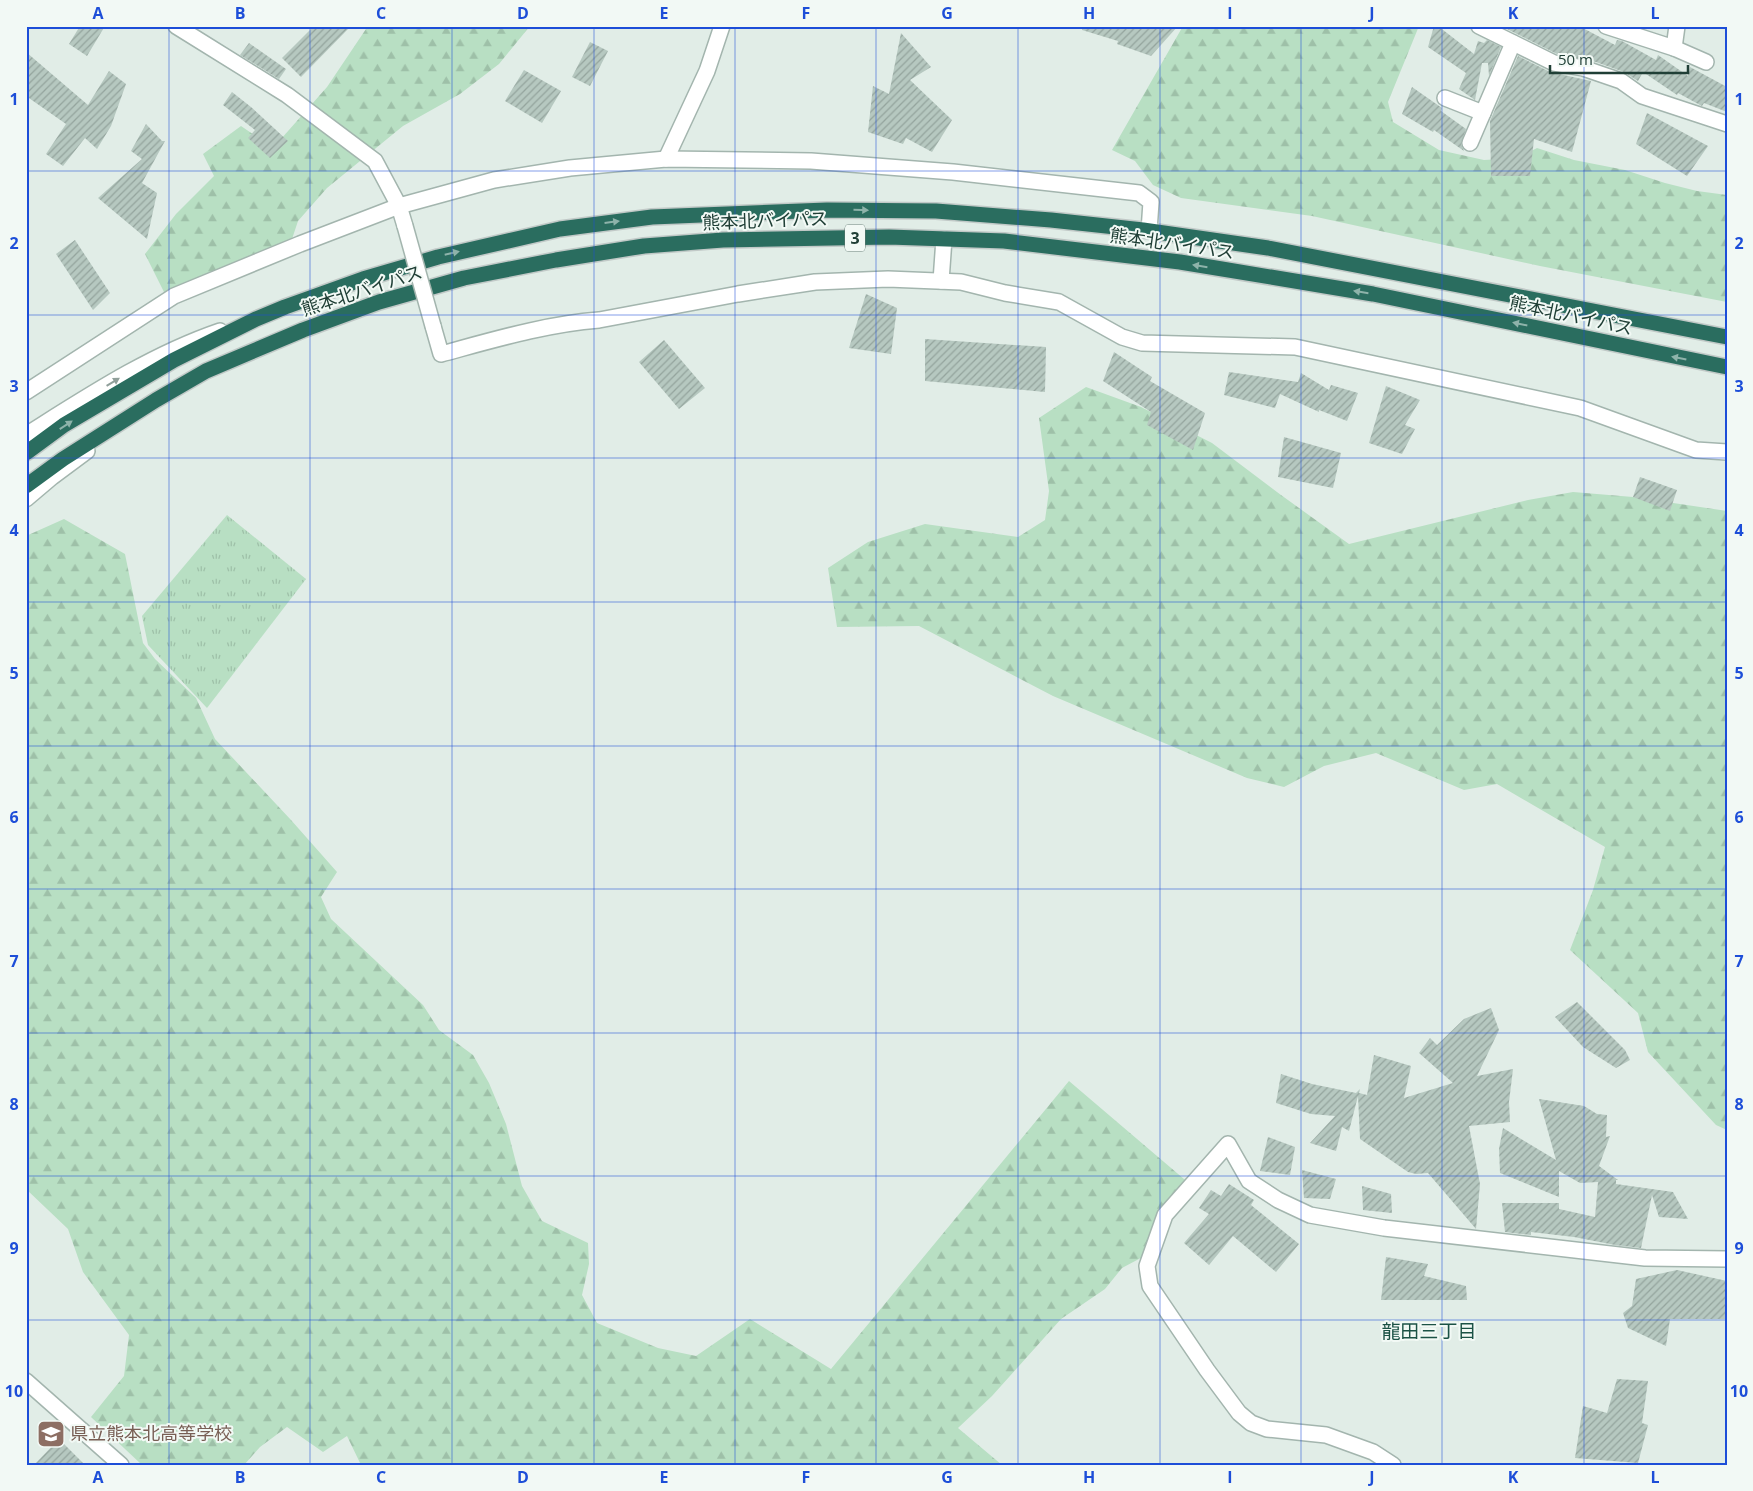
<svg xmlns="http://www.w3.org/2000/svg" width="1753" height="1491" viewBox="0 0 1753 1491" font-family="'Open Sans','Noto Sans JP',sans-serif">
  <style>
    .grass { fill: url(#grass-tufts) }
    .forest { fill: url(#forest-firs) }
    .building { fill: url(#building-hatch) }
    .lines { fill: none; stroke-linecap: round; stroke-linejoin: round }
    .minor-casing { stroke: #a3b5ae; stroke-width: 18 }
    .highway-casing { stroke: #c1c9c7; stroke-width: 18 }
    .minor { stroke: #fff; stroke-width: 15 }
    .highway { stroke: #2a6d5f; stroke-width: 15 }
    .minor-bridge-casing { stroke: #a3b5ae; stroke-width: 18; stroke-linecap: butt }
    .minor-bridge { stroke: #fff; stroke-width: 15 }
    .oneway { fill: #8eb3aa }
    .oneway2 { fill: #909f9a }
    .grid { fill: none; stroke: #1d4ed8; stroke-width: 1; stroke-opacity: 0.55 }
    .labels { text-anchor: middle; stroke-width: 4; stroke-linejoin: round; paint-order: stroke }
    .shield { fill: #f2f9f5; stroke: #5f776f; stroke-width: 1 }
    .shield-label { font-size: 16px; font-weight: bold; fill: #203f36 }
    .street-label { font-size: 18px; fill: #203f36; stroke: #f2f9f5 }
    .education-label { font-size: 18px; fill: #785e54; stroke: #f2f9f5; text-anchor: start }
    .neighbourhood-label { font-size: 19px; fill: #1b5245; stroke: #f2f9f5 }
    .neatline { fill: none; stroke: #1d4ed8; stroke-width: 2 }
    .grid-label { font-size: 16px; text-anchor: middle; font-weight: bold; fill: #1d4ed8 }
  </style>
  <defs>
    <pattern id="grass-tufts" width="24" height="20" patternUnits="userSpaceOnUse" patternTransform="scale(1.25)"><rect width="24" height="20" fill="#b8dfc3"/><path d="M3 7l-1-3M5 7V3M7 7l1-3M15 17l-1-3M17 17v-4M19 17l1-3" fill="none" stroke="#9ec0a8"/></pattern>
    <pattern id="forest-firs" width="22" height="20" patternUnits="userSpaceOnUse" patternTransform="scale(1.25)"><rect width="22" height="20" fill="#b8dfc3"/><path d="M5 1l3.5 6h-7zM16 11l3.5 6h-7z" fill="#9ec0a8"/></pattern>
    <pattern id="building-hatch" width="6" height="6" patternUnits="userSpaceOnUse" patternTransform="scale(1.25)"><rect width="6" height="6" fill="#b6c8c0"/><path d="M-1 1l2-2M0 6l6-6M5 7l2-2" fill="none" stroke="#94a49d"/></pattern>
  </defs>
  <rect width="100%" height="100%" fill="#e1ede7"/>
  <polygon class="grass" points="227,515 306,579 207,708 148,645 142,616"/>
  <g class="forest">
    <polygon points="368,26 530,26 499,64 460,94 403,126 327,188 298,221 289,248 165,294 145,254 176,214 214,176 203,154 241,126 273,148 327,87"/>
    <polygon points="1183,26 1419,26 1388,102 1393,122 1439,150 1484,160 1518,158 1537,148 1574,160 1625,170 1665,183 1697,191 1727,195 1727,302 1540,266 1312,216 1181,198 1153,185 1135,161 1112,150"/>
    <polygon points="1086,387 1141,407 1212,443 1281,495 1349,544 1528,500 1573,492 1633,497 1727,511 1727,1130 1716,1125 1648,1052 1638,1013 1570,950 1593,890 1605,847 1497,784 1464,790 1376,753 1324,766 1284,787 1247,778 1053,696 919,626 837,627 828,568 868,542 925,524 1018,537 1045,520 1049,491 1039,418"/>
    <polygon points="64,519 125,554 143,643 155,659 196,698 215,739 291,820 337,872 321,897 331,919 423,1005 439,1030 473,1055 489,1083 506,1124 522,1186 542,1221 588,1243 589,1264 582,1295 597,1323 658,1348 696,1356 750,1319 831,1369 1069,1081 1191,1185 1152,1252 1122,1268 1105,1289 1061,1319 992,1396 958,1428 1002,1465 361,1465 347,1436 323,1452 287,1427 260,1447 244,1465 142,1465 91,1417 124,1376 129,1335 83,1272 68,1229 26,1189 26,536"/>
  </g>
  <g class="building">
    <polygon points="80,26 105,26 87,56 69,44"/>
    <polygon points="314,26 351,26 301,77 282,58"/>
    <polygon points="1082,26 1178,26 1151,56 1117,44 1118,41 1082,30"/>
    <polygon points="1434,26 1438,26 1474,54 1478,41 1484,43 1487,40 1501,47 1489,76 1488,63 1482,63 1475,100 1459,89 1466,73 1428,47"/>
    <polygon points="1501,26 1579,26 1615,45 1617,40 1622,41 1656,60 1658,55 1688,76 1690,67 1727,87 1727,112 1704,103 1702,106 1700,105 1678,93 1677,95 1643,72 1638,81 1624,72 1596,62 1557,54"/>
    <polygon points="901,33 931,67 910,80 952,120 932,152 906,138 903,144 868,132 873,86 889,94"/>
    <polygon points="590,42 608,51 590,86 572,77"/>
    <polygon points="249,43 286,69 279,79 240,55"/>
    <polygon points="26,52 88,105 109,71 126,84 111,126 97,149 85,138 63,166 46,154 66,124 26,96"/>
    <polygon points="1518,56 1550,72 1591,81 1572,152 1534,139 1530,176 1491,176 1490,121"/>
    <polygon points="524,70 561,91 542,123 505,101"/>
    <polygon points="1412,87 1442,108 1441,111 1466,129 1461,144 1464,151 1434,130 1433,132 1402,114"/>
    <polygon points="232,92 251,107 288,141 270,158 248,138 255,130 223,105"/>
    <polygon points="1647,113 1708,146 1687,176 1636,144"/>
    <polygon points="146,124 162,141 165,141 142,183 157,193 147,239 98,198 142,159 131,151"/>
    <polygon points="75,240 110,293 93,310 56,254"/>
    <polygon points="866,294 897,308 891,354 849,348"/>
    <polygon points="925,339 1046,347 1045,392 925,381"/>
    <polygon points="664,340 705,388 679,409 639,362"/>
    <polygon points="1114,352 1152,377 1150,381 1205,413 1193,450 1147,425 1151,412 1103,381"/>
    <polygon points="1229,372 1298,382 1301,373 1329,390 1331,385 1358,393 1347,421 1319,410 1319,412 1280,394 1275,408 1224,395"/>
    <polygon points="1386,386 1420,400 1405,425 1415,429 1402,454 1369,443"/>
    <polygon points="1284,437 1341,453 1333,488 1278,477"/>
    <polygon points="1640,477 1677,490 1670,511 1633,497"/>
    <polygon points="1577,1002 1625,1050 1630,1060 1616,1068 1583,1047 1555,1017"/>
    <polygon points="1491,1008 1499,1030 1477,1076 1513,1069 1509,1102 1510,1122 1469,1126 1480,1184 1476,1229 1428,1173 1416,1174 1408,1172 1360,1139 1358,1096 1349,1131 1342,1127 1336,1151 1310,1143 1335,1116 1311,1114 1276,1103 1281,1074 1312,1084 1356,1093 1360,1089 1359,1093 1367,1095 1374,1055 1411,1066 1404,1098 1453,1083 1419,1053 1430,1038 1437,1045 1464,1019"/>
    <polygon points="1539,1099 1584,1106 1597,1114 1607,1115 1606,1137 1610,1136 1599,1166 1618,1180 1616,1180 1616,1184 1673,1192 1688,1219 1659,1217 1652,1195 1641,1248 1615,1245 1574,1237 1531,1232 1531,1235 1505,1232 1502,1203 1559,1203 1559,1209 1595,1217 1598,1182 1580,1183 1559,1171 1559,1197 1500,1173 1499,1149 1503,1128 1556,1160"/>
    <polygon points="1268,1137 1295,1147 1290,1175 1260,1171"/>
    <polygon points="1302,1170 1336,1179 1330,1199 1304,1198"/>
    <polygon points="1229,1184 1254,1200 1251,1205 1299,1244 1276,1272 1233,1236 1209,1265 1184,1243 1209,1214 1199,1208 1211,1190 1221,1196"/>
    <polygon points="1362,1186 1391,1194 1392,1213 1363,1210"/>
    <polygon points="1386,1257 1428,1264 1424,1276 1466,1286 1467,1300 1381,1300"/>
    <polygon points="1677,1270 1727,1281 1727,1319 1670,1319 1666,1346 1628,1328 1623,1313 1632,1306 1636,1279"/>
    <polygon points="1617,1379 1648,1381 1642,1423 1648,1425 1638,1463 1575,1458 1583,1406 1607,1413"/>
    <polygon points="59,1439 85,1465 34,1465"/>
  </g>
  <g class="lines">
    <defs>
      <g id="minor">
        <polyline points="176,26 287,95 375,161 399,206 405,226"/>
        <polyline points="1479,26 1554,63 1583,68 1621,81 1642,96 1727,124"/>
        <polyline points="1606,26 1674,48 1677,26"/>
        <polyline points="1674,48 1706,62"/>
        <polyline points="1445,98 1483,113"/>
        <polyline points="1470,143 1513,43"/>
        <polyline points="666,159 707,71 722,26"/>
        <polyline points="941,281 944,239"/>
        <path d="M 433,326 L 441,354 C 493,340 546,324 599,320 L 738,294 L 815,282 L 888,279 L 961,282 L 1005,293 L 1059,302 L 1122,337 L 1142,343 L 1295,347 L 1580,408 L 1696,450 L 1727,452"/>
        <polyline points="26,392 174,296 300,244 399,206 494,180 570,168 666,159 811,161 953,172 1139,193 1151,202 1149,231"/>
        <path d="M 26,435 C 88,396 150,355 220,331"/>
        <polyline points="26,499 52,477 87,451"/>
        <polyline points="26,1381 121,1465"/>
        <polyline points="1393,1465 1373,1452 1326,1435 1267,1429 1251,1423 1239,1413 1207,1370 1150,1286 1147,1266 1165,1215 1228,1144 1249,1181 1278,1200 1310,1215 1384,1228 1645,1258 1727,1259"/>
      </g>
      <g id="highway">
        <polyline points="26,453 64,425 174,360 256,319 285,307 363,279 438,257 560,229 652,217 827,210 936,211 1051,220 1143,230 1268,248 1727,337"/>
        <polyline points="26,486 63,459 156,400 206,371 303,330 379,302 464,278 556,260 644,246 723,240 889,237 1004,241 1180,262 1373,294 1727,367"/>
      </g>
    </defs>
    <use href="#minor" class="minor-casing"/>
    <use href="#highway" class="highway-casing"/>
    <use href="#minor" class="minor"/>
    <use href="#highway" class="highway"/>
    <defs>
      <polyline id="minor-bridge" points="405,226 433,326"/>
    </defs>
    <use href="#minor-bridge" class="minor-bridge-casing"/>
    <use href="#minor-bridge" class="minor-bridge"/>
  </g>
  <defs><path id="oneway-solid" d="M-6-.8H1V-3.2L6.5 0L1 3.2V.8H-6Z" transform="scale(1.25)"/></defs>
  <g class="oneway">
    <use href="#oneway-solid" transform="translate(861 210) rotate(1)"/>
    <use href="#oneway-solid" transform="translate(612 222) rotate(-7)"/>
    <use href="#oneway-solid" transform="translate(452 253) rotate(-13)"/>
    <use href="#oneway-solid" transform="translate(1200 266) rotate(-171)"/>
    <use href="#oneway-solid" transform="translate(1361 292) rotate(-171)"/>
    <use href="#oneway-solid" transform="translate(1520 324) rotate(-168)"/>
    <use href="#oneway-solid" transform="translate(1679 358) rotate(-169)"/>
    <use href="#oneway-solid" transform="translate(66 425) rotate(-33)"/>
  </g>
  <use class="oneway2" href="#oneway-solid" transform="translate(113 382) rotate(-31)"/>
  <path class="grid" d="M 169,26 L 169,1465M 310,26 L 310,1465M 452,26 L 452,1465M 594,26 L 594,1465M 735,26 L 735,1465M 876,26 L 876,1465M 1018,26 L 1018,1465M 1160,26 L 1160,1465M 1301,26 L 1301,1465M 1442,26 L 1442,1465M 1584,26 L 1584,1465M 26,171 L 1727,171M 26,315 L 1727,315M 26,458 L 1727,458M 26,602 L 1727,602M 26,746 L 1727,746M 26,889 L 1727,889M 26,1033 L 1727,1033M 26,1176 L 1727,1176M 26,1320 L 1727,1320"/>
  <defs>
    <symbol id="school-square" viewBox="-11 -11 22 22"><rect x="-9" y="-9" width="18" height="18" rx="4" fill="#8d6e63" stroke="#f2f9f5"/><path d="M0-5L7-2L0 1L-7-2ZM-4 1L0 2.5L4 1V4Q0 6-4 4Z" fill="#fff"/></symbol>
  </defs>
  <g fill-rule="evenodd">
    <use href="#school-square" x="35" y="1418" width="32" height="32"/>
  </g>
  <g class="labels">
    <rect class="shield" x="845" y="224.5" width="20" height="27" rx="4"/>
    <g class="shield-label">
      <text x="855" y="244">3</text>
    </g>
    <g class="street-label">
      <text transform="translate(765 221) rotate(-2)" y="6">熊本北バイパス</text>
      <text transform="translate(1172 244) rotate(8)" y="6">熊本北バイパス</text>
      <text transform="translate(362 291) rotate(-18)" y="6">熊本北バイパス</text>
      <text transform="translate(1571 316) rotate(12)" y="6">熊本北バイパス</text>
    </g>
    <g class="education-label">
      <text x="70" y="1440">県立熊本北高等学校</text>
    </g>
    <g class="neighbourhood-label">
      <text x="1429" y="1338">龍田三丁目</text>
    </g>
  </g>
  <rect width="1753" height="1491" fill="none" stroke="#f2f9f5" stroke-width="55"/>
  <path d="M1550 65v8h138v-8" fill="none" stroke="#203f36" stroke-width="2.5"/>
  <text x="1558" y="65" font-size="15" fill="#203f36" stroke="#f2f9f5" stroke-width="4" paint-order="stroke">50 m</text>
  <rect x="28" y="28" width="1698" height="1436" class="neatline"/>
  <g class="grid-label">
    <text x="98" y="19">A</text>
    <text x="240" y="19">B</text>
    <text x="381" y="19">C</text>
    <text x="523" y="19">D</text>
    <text x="664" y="19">E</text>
    <text x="806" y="19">F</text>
    <text x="947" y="19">G</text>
    <text x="1089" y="19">H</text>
    <text x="1230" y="19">I</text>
    <text x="1372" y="19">J</text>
    <text x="1513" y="19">K</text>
    <text x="1655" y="19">L</text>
    <text x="14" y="105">1</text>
    <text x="1739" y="105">1</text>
    <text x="14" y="249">2</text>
    <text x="1739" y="249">2</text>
    <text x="14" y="392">3</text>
    <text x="1739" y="392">3</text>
    <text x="14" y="536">4</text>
    <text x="1739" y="536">4</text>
    <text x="14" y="679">5</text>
    <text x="1739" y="679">5</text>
    <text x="14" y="823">6</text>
    <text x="1739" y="823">6</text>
    <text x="14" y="967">7</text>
    <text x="1739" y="967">7</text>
    <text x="14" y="1110">8</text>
    <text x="1739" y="1110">8</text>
    <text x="14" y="1254">9</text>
    <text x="1739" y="1254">9</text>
    <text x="14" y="1397">10</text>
    <text x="1739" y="1397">10</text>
    <text x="98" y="1483">A</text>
    <text x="240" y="1483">B</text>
    <text x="381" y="1483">C</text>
    <text x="523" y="1483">D</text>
    <text x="664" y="1483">E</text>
    <text x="806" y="1483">F</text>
    <text x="947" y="1483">G</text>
    <text x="1089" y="1483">H</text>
    <text x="1230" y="1483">I</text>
    <text x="1372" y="1483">J</text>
    <text x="1513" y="1483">K</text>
    <text x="1655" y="1483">L</text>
  </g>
</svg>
